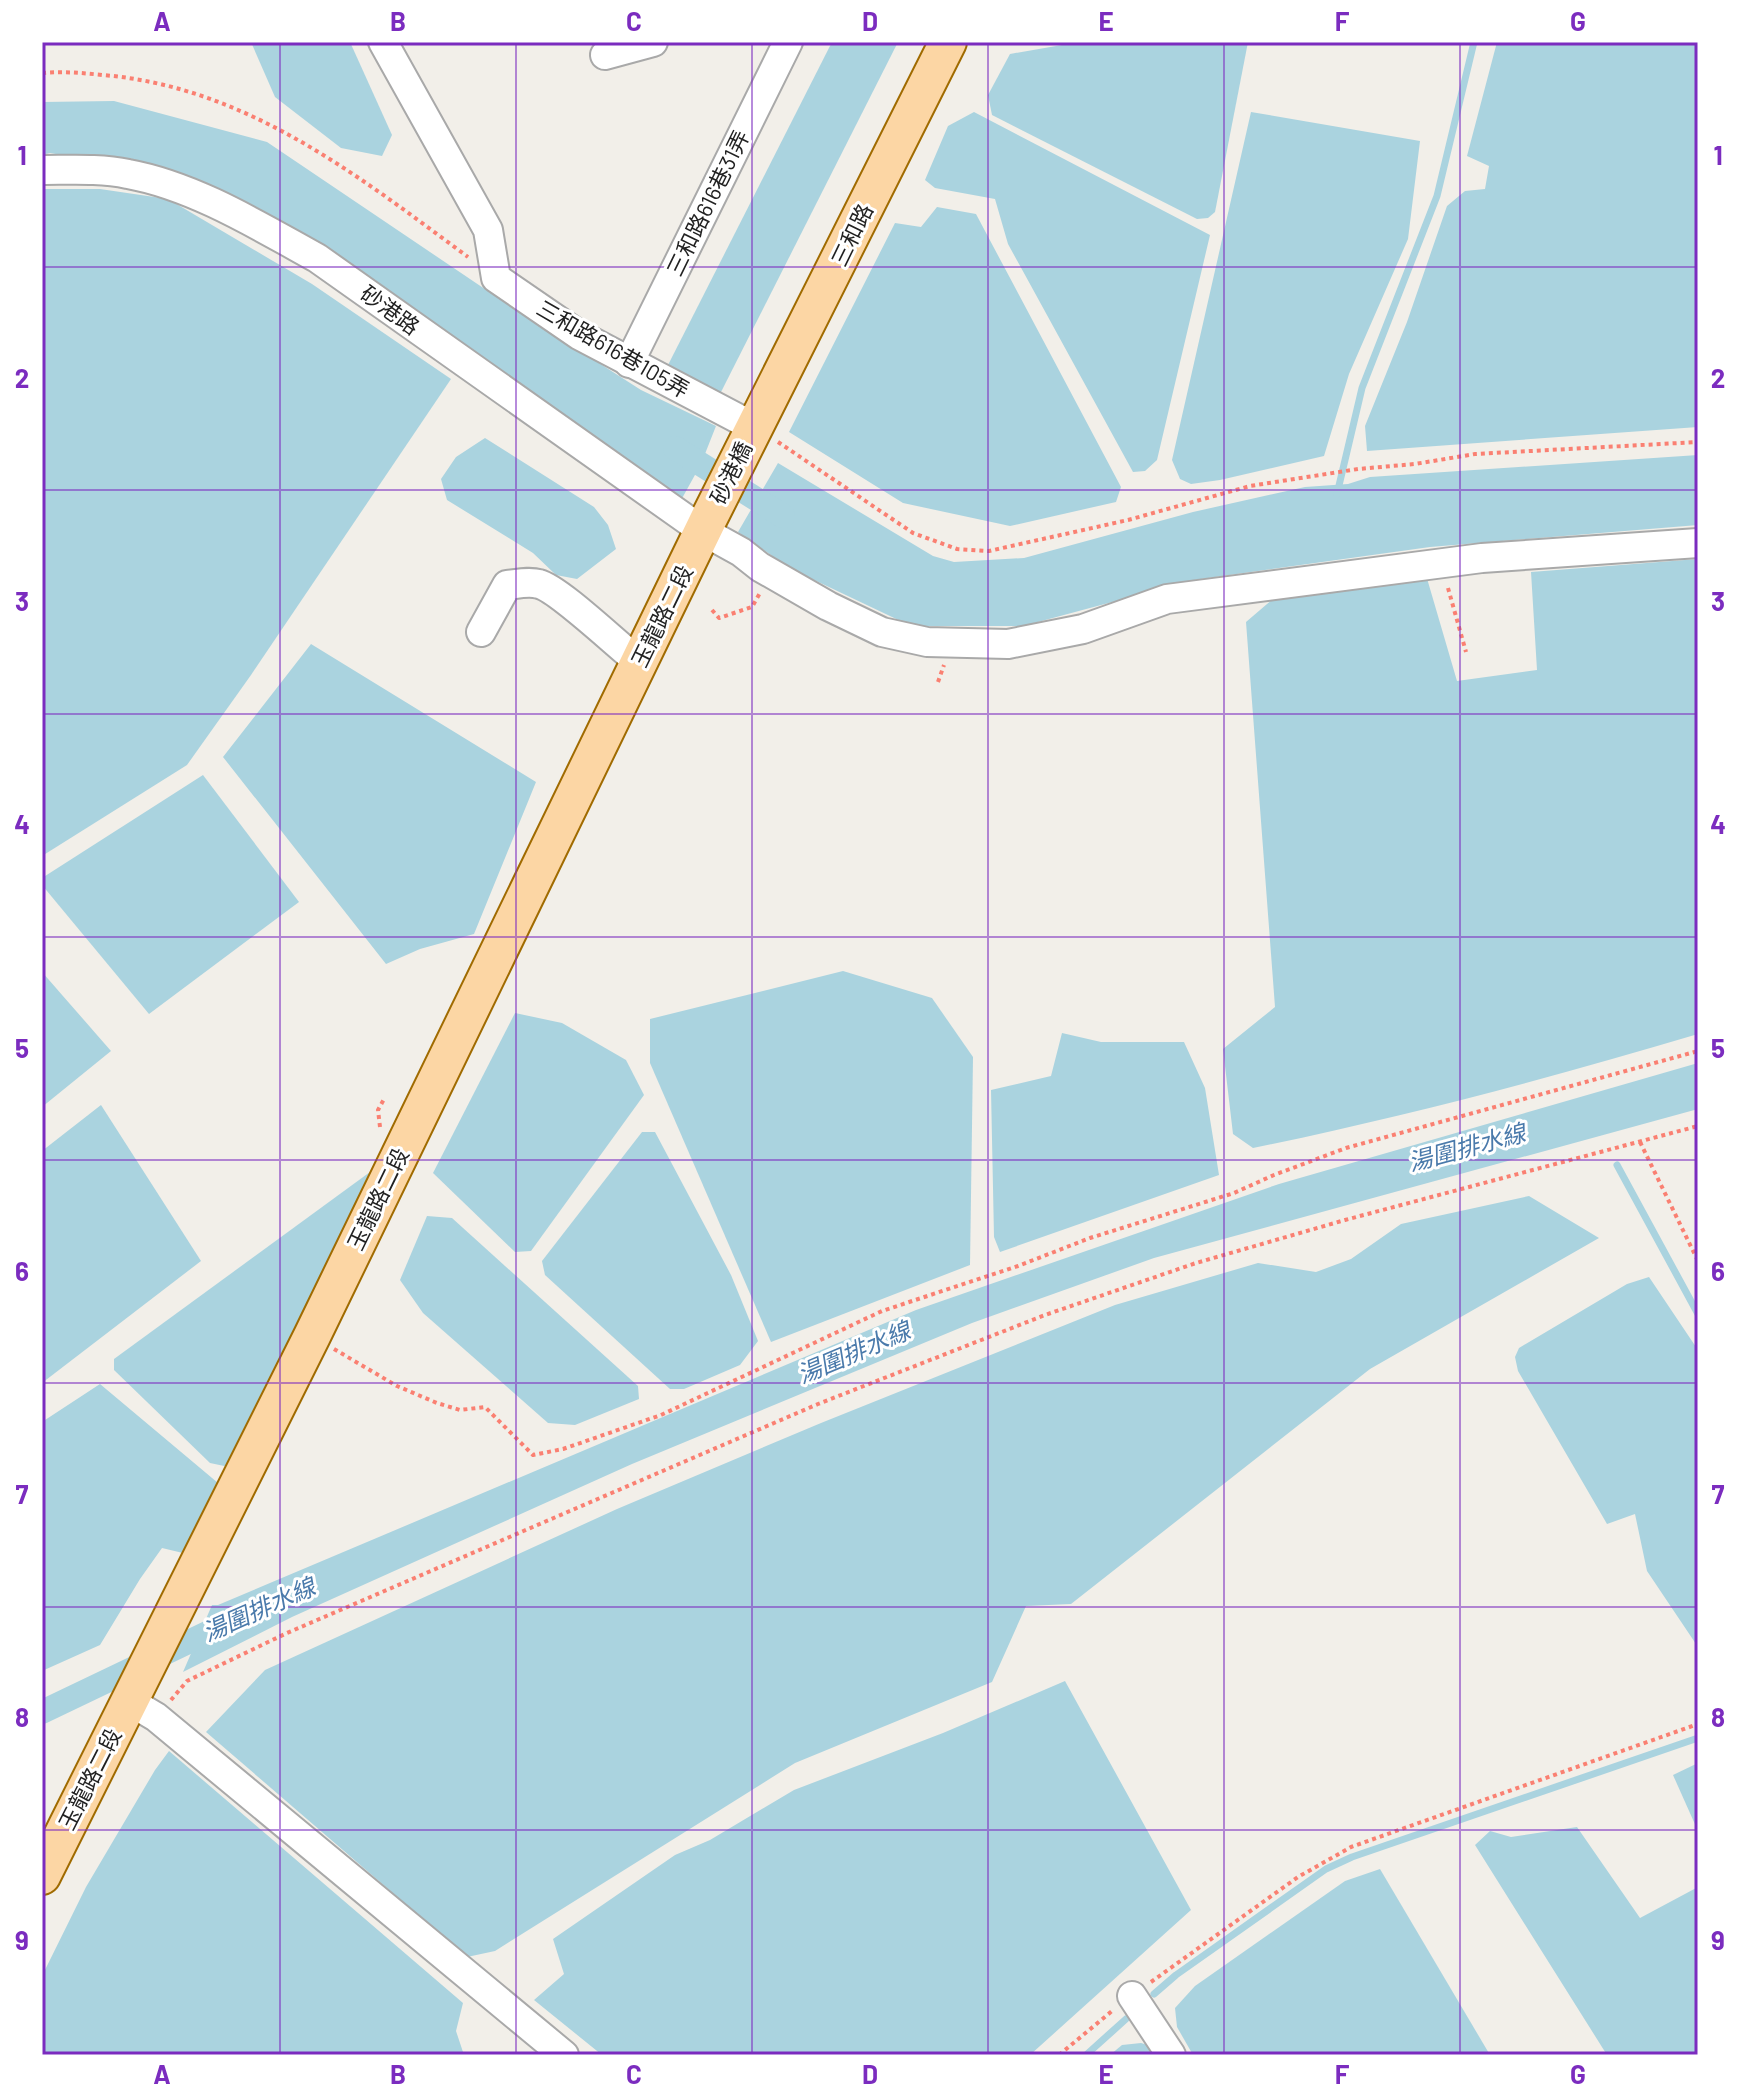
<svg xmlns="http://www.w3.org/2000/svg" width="1740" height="2097" viewBox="0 0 1740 2097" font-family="Barlow,'Noto Sans TC',sans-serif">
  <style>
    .water { fill: #aad3df }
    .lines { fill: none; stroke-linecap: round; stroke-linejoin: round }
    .stream { stroke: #aad3df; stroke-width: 7 }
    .canal { stroke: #aad3df; stroke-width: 24 }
    .minor-casing { stroke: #a9a9a9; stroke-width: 32 }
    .major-casing { stroke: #a06b00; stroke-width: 40 }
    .path { stroke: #fa8072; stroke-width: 4; stroke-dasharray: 4 4; stroke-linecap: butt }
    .minor { stroke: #fff; stroke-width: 28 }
    .major { stroke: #fcd6a4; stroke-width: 36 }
    .grid { fill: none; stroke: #7b2cbf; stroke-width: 2; stroke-opacity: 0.55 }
    .labels { text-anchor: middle; stroke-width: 6; stroke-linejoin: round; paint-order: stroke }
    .street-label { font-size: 22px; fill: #222; stroke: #fff }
    .water-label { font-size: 24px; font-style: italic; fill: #4a7aab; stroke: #fff }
    .neatline { fill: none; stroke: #7b2cbf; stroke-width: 3 }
    .grid-label { font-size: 26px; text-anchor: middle; font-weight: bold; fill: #7b2cbf }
  </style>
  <rect width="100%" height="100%" fill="#f2efe9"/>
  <g class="water">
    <polygon points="251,42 350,42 392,135 382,156 341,148 275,97"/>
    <polygon points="832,42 898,42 719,396 667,367"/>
    <polygon points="1079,42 1248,42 1215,212 1208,218 1197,219 992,115 988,95 1010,54"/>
    <polygon points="1497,42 1698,42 1698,427 1367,451 1365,426 1407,322 1447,206 1465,191 1485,189 1489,166 1467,156"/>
    <polygon points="114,101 267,142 510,306 641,390 716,426 701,464 680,502 524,396 149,170 50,153 42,155 42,102"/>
    <polygon points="974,112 1210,235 1157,460 1145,471 1133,472 1008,244 995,199 935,188 925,180 948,126"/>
    <polygon points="1251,112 1420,141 1408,239 1349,374 1324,456 1220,480 1191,484 1180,479 1172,460"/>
    <polygon points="42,189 100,189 168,199 312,284 451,379 251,675 187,765 42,856"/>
    <polygon points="937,207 976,214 1121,487 1116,502 1010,526 903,503 789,432 895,223 921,227"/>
    <polygon points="485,438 594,507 608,525 616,549 577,579 556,575 533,553 447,500 441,479 456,457"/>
    <polygon points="1698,455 1698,525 1430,547 1194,580 1023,626 911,626 791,569 738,532 778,463 933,556 954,562 1024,558 1193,512 1305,487 1348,484 1370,477"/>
    <path d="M 1698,559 L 1698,1034 C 1551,1078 1403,1117 1253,1148 L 1233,1134 L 1223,1049 L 1275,1007 L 1246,622 L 1274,598 L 1426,575 L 1457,681 L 1537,670 L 1531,572 Z"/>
    <polygon points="311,644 536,782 474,934 420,949 386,964 223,757"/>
    <polygon points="203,775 299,902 149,1014 42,885 42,878"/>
    <polygon points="843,971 932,998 973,1057 970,1265 771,1342 650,1063 650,1019"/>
    <polygon points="42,972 111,1051 42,1107"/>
    <polygon points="515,1013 562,1023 626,1060 644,1095 531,1251 515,1252 433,1173"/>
    <polygon points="1062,1033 1101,1042 1184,1042 1205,1088 1219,1175 1000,1252 994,1237 991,1090 1051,1076"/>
    <polygon points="1698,1063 1698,1109 1154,1258 972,1323 632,1464 292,1617 183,1672 212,1605 218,1605 916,1310 1279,1184"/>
    <polygon points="101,1105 201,1261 42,1383 42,1151"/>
    <polygon points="642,1132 655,1132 731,1275 758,1341 740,1365 684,1389 670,1389 545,1275 542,1261"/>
    <polygon points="370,1172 229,1467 210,1463 114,1370 114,1359"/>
    <polygon points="1529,1196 1599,1238 1370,1369 1071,1604 1026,1606 992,1682 795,1763 495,1951 467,1957 206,1732 265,1670 617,1509 821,1423 1115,1305 1258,1263 1316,1272 1351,1259 1401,1224"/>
    <polygon points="427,1216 452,1218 638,1386 639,1399 575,1425 548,1423 423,1313 400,1280"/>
    <polygon points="1649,1277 1698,1350 1698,1647 1647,1571 1635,1514 1607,1524 1518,1371 1515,1357 1519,1348 1627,1284"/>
    <polygon points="100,1384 218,1483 187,1554 162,1548 140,1579 100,1645 42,1671 42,1422"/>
    <polygon points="1065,1681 1191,1910 1030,2055 909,2055 906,2052 902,2055 602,2055 534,2000 564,1974 553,1939 675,1855 710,1840 794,1790 943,1733"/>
    <polygon points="169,1751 463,2003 456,2031 464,2055 42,2055 42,1976 86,1887 155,1770"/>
    <polygon points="1698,1763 1698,1831 1673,1775"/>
    <polygon points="1577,1827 1640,1918 1698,1887 1698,2055 1607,2055 1475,1845 1490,1831 1511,1837"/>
    <polygon points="1380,1869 1490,2055 1193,2055 1177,2027 1175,2008 1195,1986 1345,1881"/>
    <polygon points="1141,2043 1151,2046 1157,2055 1110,2055 1122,2045"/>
  </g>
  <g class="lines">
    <g class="stream">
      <polyline points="1337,494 1362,388 1437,196 1474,42"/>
      <polyline points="1617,1165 1698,1314"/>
      <polyline points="1154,1994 1176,1975 1326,1869 1352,1857 1698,1738"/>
      <polyline points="1086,2055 1126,2019"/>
    </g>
    <g class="canal">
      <polyline points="675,448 783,516"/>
      <polyline points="42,1712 228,1623"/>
    </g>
    <defs>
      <g id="minor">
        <polyline points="383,42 488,230 496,278 579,335 754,427"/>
        <polyline points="605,55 653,42"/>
        <path d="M 42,170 C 70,170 100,168 128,174 C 194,186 259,226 317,258 L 703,531 L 741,552 L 760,567 L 828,606 L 882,632 L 927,642 L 1008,644 L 1083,629 L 1167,599 L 1482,558 L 1698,543"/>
        <polyline points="629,363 788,42"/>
        <path d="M 481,632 L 507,585 C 517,584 529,581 539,584 C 559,589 618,646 639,662"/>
        <polyline points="129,1701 156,1717 564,2055"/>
        <polyline points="1132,1996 1171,2055"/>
      </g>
      <polyline id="major" points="42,1876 312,1336 709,518 948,42"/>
    </defs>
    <use href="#minor" class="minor-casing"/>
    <use href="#major" class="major-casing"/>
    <g class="path">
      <path d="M 42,73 C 63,71 82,73 103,75 C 246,87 357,175 468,257"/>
      <polyline points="778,442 913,533 957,549 989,551 1128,520 1250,486 1358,469 1415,464 1475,454 1698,442"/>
      <polyline points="1448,588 1466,652"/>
      <polyline points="712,610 719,618 752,607 760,593"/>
      <polyline points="938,682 944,665"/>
      <polyline points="380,1127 378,1110 384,1099"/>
      <polyline points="1640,1142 1698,1261"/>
      <polyline points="334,1349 397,1386 437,1403 460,1410 485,1407 533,1455 563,1449 661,1415 882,1311 1018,1266 1090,1238 1234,1193 1274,1175 1346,1148 1698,1051"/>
      <polyline points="171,1700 187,1681 287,1633 818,1404 1045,1315 1196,1263 1345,1220 1698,1126"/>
      <polyline points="1151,1982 1298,1877 1351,1847 1698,1724"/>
      <polyline points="1059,2055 1112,2011"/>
    </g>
    <use href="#minor" class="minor"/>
    <use href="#major" class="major"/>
  </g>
  <path class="grid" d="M 280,42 L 280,2055M 516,42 L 516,2055M 752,42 L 752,2055M 988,42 L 988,2055M 1224,42 L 1224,2055M 1460,42 L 1460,2055M 42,267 L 1698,267M 42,490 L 1698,490M 42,714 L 1698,714M 42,937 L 1698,937M 42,1160 L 1698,1160M 42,1383 L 1698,1383M 42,1607 L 1698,1607M 42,1830 L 1698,1830"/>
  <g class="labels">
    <g class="street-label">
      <text transform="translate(708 203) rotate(-64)" y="8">三和路616巷31弄</text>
      <text transform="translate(852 235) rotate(-64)" y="8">三和路</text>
      <text transform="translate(390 310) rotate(36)" y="8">砂港路</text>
      <text transform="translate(613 349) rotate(30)" y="8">三和路616巷105弄</text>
      <text transform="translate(731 473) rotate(-64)" y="8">砂港橋</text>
      <text transform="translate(662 616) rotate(-64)" y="8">玉龍路二段</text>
      <text transform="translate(378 1199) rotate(-64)" y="8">玉龍路二段</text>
      <text transform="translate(90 1779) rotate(-63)" y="8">玉龍路二段</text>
    </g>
    <g class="water-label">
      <text transform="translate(1467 1148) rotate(-15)" y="8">湯圍排水線</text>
      <text transform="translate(854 1353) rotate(-23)" y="8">湯圍排水線</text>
      <text transform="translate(259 1610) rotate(-24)" y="8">湯圍排水線</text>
    </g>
  </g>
  <rect width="1740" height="2097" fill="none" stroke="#ffffff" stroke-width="88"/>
  <rect x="44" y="44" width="1652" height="2009" class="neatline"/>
  <g class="grid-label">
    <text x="162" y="31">A</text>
    <text x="398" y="31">B</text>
    <text x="634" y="31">C</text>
    <text x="870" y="31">D</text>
    <text x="1106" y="31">E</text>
    <text x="1342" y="31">F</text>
    <text x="1578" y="31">G</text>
    <text x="22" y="165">1</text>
    <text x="1718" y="165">1</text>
    <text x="22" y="388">2</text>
    <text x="1718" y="388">2</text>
    <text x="22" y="611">3</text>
    <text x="1718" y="611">3</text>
    <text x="22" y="834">4</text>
    <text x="1718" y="834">4</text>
    <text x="22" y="1058">5</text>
    <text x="1718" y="1058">5</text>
    <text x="22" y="1281">6</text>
    <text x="1718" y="1281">6</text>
    <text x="22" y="1504">7</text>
    <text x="1718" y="1504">7</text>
    <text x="22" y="1727">8</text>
    <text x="1718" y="1727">8</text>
    <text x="22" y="1950">9</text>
    <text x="1718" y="1950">9</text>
    <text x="162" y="2084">A</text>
    <text x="398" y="2084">B</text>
    <text x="634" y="2084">C</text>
    <text x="870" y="2084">D</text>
    <text x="1106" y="2084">E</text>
    <text x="1342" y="2084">F</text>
    <text x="1578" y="2084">G</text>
  </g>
</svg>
